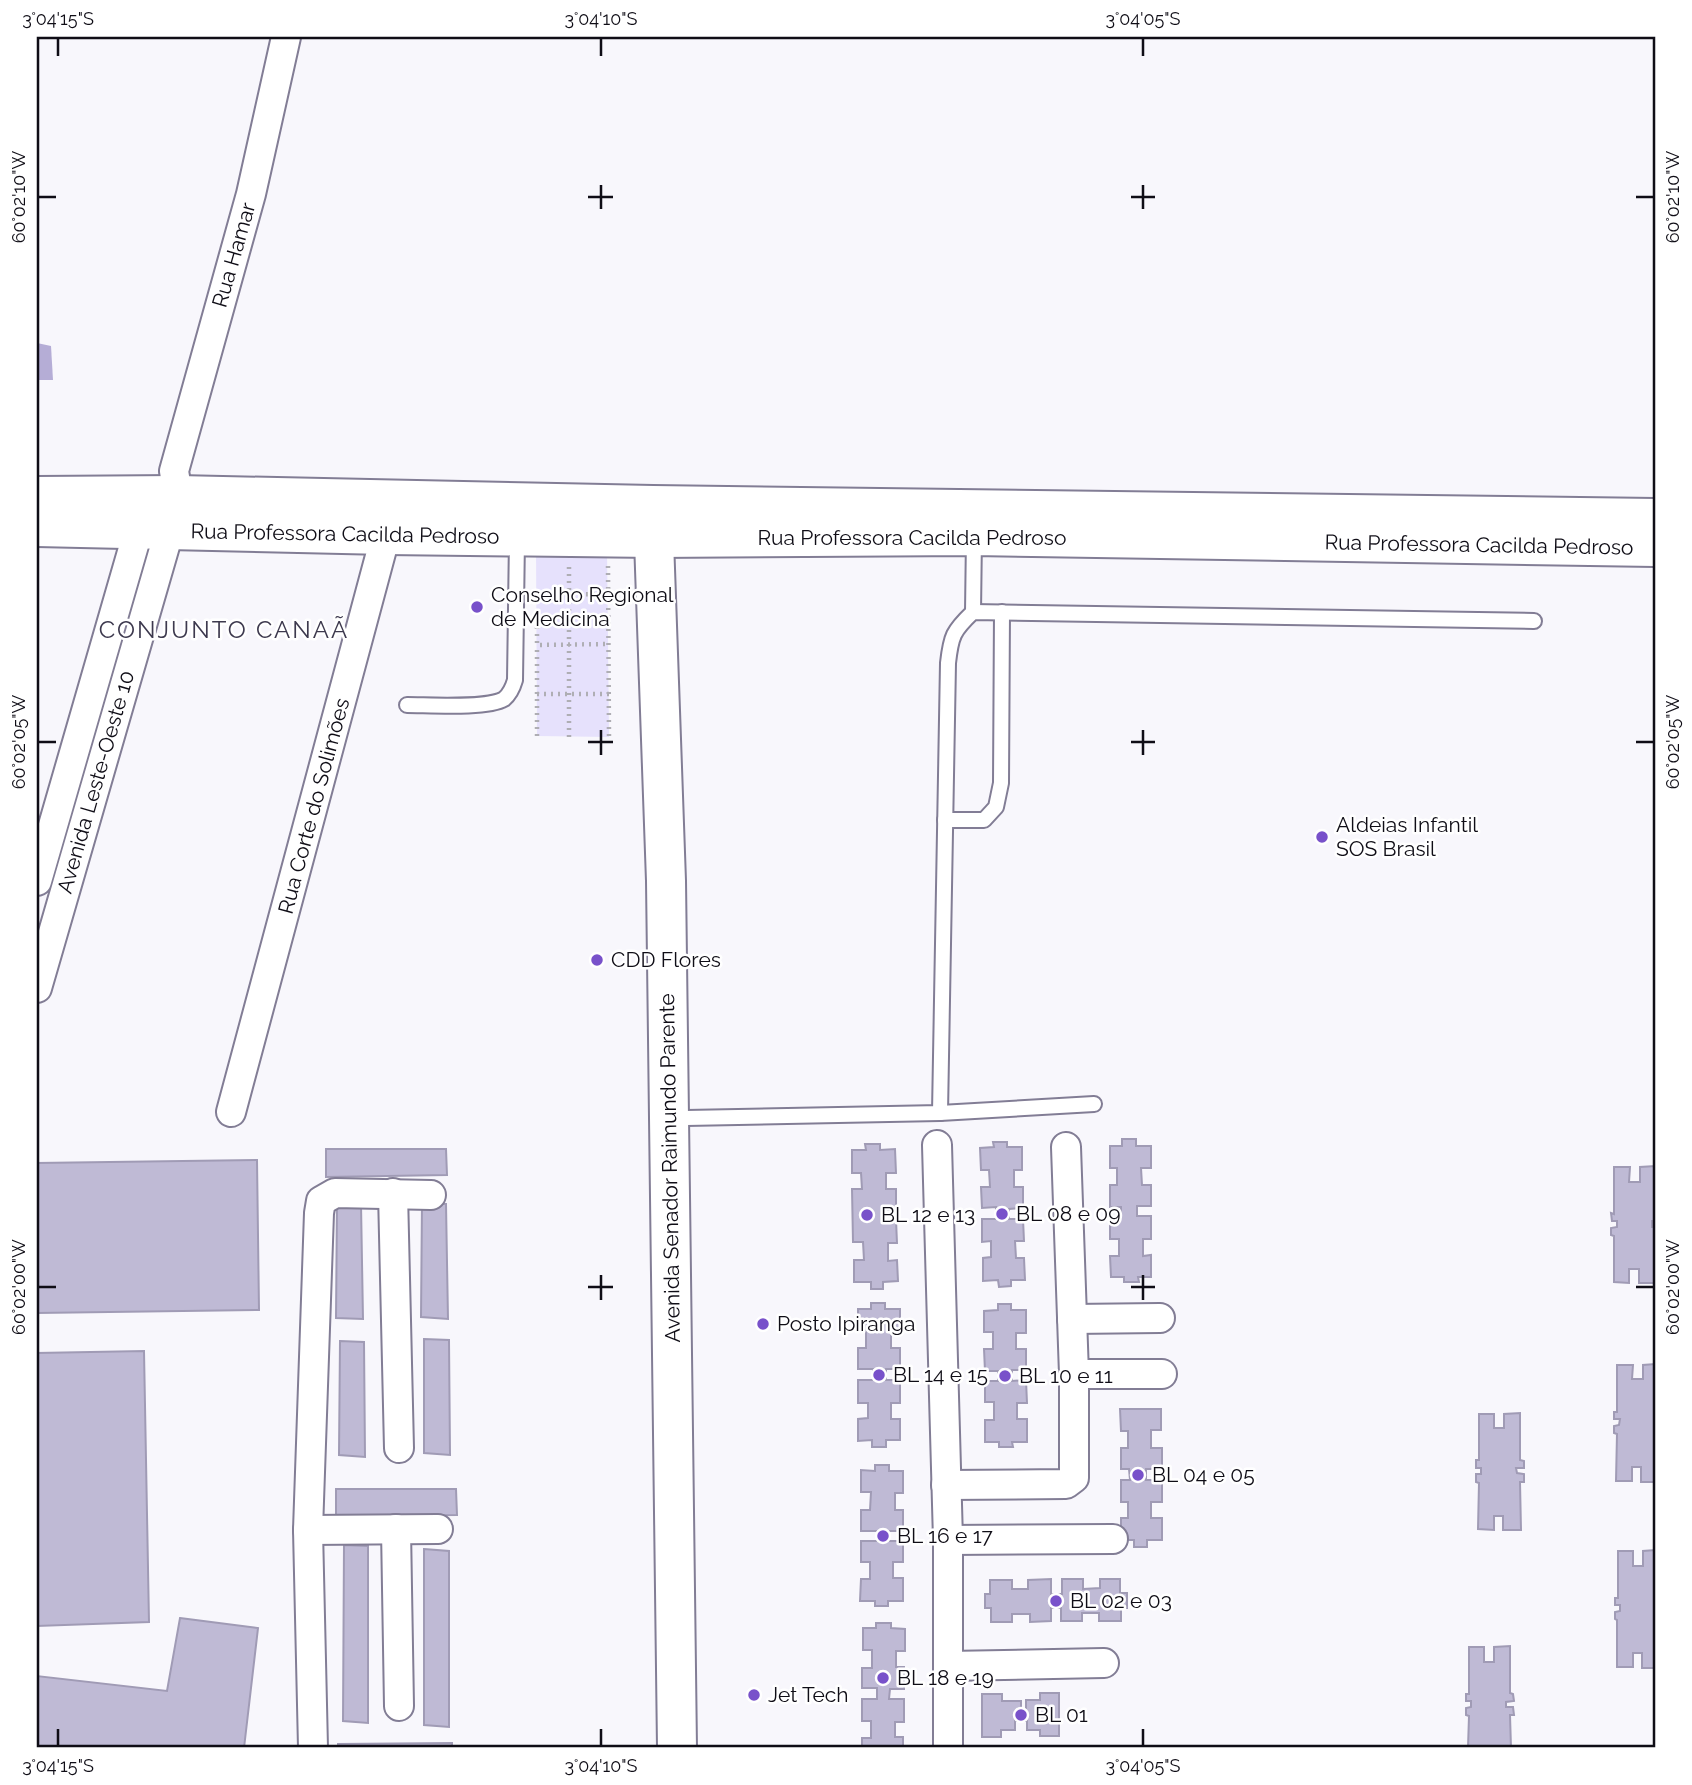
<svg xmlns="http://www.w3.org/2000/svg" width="1692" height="1785" viewBox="0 0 1692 1785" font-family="Raleway,sans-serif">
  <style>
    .green { fill: #e6e1fc }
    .forest { fill: #b5add6 }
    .building { fill: #bfbad5; stroke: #a09bb5; stroke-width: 2 }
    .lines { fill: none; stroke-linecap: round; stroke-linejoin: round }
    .lane-casing { stroke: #827d95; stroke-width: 18 }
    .street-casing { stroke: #827d95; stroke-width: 32 }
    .secondary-casing { stroke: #827d95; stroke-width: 42 }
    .path { stroke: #afaeb4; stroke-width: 4.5; stroke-dasharray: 2 5; stroke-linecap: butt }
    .lane { stroke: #fff; stroke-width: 14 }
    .street { stroke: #fff; stroke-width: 28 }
    .secondary { stroke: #fff; stroke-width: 38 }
    .ticks { fill: none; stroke: #0f0d16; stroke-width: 2.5 }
    .poi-dot { fill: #7851ca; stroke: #fff; stroke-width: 2.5 }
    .labels { text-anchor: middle; stroke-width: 5; stroke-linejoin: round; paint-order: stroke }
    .street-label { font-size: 21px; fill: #0f0d16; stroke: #fff }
    .poi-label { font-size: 21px; fill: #0f0d16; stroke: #fff; text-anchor: start }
    .quarter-label { font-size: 24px; letter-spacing: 2px; fill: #3d394e; stroke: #fff }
    .neatline { fill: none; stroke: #0f0d16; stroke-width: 2.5 }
    .ticks-label { font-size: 18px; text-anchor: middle; fill: #0f0d16 }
  </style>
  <rect width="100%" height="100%" fill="#f8f7fc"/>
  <polygon class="green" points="536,546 607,547 609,737 537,736"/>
  <polygon class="forest" points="37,343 51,346 53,380 37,380"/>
  <g class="building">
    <polygon points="1122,1139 1136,1139 1136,1146 1151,1146 1151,1168 1141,1168 1142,1185 1151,1185 1151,1206 1137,1206 1137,1216 1151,1216 1151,1239 1143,1239 1143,1256 1151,1255 1151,1277 1138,1277 1139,1282 1124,1282 1124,1277 1111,1277 1110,1256 1119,1256 1119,1239 1110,1239 1110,1218 1121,1218 1121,1207 1110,1207 1110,1185 1117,1185 1117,1168 1110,1168 1110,1146 1122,1146"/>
    <polygon points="993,1142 1007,1142 1007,1147 1022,1147 1022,1170 1014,1170 1014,1187 1023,1187 1023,1208 1009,1209 1009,1219 1023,1219 1024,1241 1015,1241 1016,1258 1024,1258 1025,1280 1011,1280 1011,1286 999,1287 998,1280 983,1281 983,1258 991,1257 991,1241 982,1242 982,1219 996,1219 996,1207 982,1208 981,1187 990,1187 989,1170 981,1170 980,1148 994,1147"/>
    <polygon points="865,1144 880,1144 880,1150 895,1149 896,1173 886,1173 886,1189 896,1189 896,1210 882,1210 882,1221 896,1220 897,1243 888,1243 888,1261 897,1260 898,1281 883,1282 883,1289 871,1289 871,1282 854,1282 854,1260 864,1260 863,1242 853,1242 852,1189 862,1189 861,1173 852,1173 852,1150 866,1150"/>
    <polygon points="326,1149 446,1149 447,1175 326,1177"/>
    <polygon points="257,1160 259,1310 37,1313 37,1163"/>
    <polygon points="1655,1166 1655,1221 1652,1221 1652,1227 1655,1227 1655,1283 1639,1283 1639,1269 1629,1269 1629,1283 1614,1282 1614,1236 1611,1235 1611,1228 1617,1227 1617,1221 1612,1221 1611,1213 1614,1214 1614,1167 1630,1167 1629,1182 1640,1182 1640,1167"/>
    <polygon points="337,1203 361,1204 363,1319 336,1318"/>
    <polygon points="422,1203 446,1204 448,1319 421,1317"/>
    <polygon points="871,1303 885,1303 885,1309 900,1309 900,1331 891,1331 891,1348 900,1348 900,1369 886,1369 886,1380 900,1380 900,1403 891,1403 891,1419 900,1419 900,1440 886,1440 886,1447 872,1447 872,1440 858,1441 858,1419 868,1418 868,1403 858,1403 858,1380 873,1380 873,1369 858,1369 858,1348 866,1348 866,1331 858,1331 858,1309 871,1309"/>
    <polygon points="998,1304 1011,1304 1011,1310 1026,1310 1026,1333 1016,1333 1016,1349 1026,1349 1026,1370 1012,1370 1012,1381 1026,1380 1027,1403 1017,1403 1017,1419 1027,1419 1027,1442 1012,1442 1013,1447 999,1447 999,1442 985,1442 985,1420 994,1420 994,1402 985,1402 985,1381 998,1381 998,1371 985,1371 984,1349 993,1349 993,1332 984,1332 984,1311 998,1310"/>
    <polygon points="424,1339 449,1340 450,1455 424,1453"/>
    <polygon points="340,1341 364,1342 365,1457 339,1455"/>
    <polygon points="144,1351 149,1622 37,1626 37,1353"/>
    <polygon points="1655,1364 1655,1482 1641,1482 1641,1467 1632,1467 1632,1481 1616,1481 1617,1434 1614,1433 1614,1426 1619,1425 1620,1419 1614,1419 1614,1412 1617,1412 1617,1365 1633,1365 1632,1379 1643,1379 1643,1365"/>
    <polygon points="1120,1409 1161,1409 1161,1430 1151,1430 1151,1448 1162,1448 1162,1469 1146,1469 1146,1480 1162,1480 1162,1502 1151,1502 1151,1518 1162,1518 1162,1540 1147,1540 1147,1547 1134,1547 1134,1540 1121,1540 1121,1518 1128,1518 1128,1502 1121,1502 1121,1480 1130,1480 1129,1469 1121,1469 1121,1448 1128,1448 1128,1431 1121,1431"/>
    <polygon points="1520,1413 1520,1460 1524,1461 1524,1468 1516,1468 1517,1473 1524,1474 1524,1482 1520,1482 1521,1530 1503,1530 1503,1516 1494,1516 1494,1530 1478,1529 1479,1483 1476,1482 1476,1474 1481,1474 1481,1468 1476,1468 1476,1460 1479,1460 1479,1414 1494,1414 1494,1428 1504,1428 1504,1414"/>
    <polygon points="875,1465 889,1465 889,1471 903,1471 903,1493 895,1493 895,1510 903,1510 903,1531 889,1531 889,1541 903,1541 903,1562 893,1562 893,1578 903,1578 903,1601 888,1601 888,1606 875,1606 875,1601 860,1601 861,1579 870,1579 870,1562 861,1562 861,1541 877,1541 877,1531 861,1531 861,1510 870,1510 871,1492 861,1492 861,1470 875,1471"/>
    <polygon points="336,1489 456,1489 457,1515 336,1516"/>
    <polygon points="344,1545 368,1546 368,1723 343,1721"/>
    <polygon points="424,1549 449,1551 449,1727 424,1725"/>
    <polygon points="1655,1550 1655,1668 1642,1668 1642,1653 1633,1653 1633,1667 1617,1667 1617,1620 1615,1619 1615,1612 1620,1611 1620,1605 1615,1605 1615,1598 1618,1598 1618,1551 1633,1551 1633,1566 1643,1566 1643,1551"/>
    <polygon points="1051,1579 1051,1594 1062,1594 1062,1579 1083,1579 1083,1589 1100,1588 1100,1579 1120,1579 1120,1593 1127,1593 1127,1608 1121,1608 1121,1621 1099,1621 1099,1613 1082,1613 1082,1621 1061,1621 1061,1608 1051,1608 1051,1621 1030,1622 1030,1614 1012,1614 1012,1622 991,1622 991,1608 985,1608 985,1594 990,1594 990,1580 1012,1580 1012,1589 1028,1589 1028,1580"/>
    <polygon points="180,1618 258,1628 244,1748 37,1748 37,1676 167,1691"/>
    <polygon points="876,1623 891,1623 891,1628 905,1629 905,1651 896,1651 896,1667 904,1667 904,1689 890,1689 889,1699 904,1699 904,1722 895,1722 895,1737 903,1737 903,1748 862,1748 862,1738 871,1738 871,1721 862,1721 862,1699 877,1699 877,1688 862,1688 862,1668 872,1668 872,1650 863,1650 863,1628 876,1628"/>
    <polygon points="1510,1646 1510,1693 1513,1694 1514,1701 1506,1702 1506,1707 1513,1707 1514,1715 1510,1715 1511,1748 1468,1748 1469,1716 1466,1715 1466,1708 1471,1707 1471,1701 1466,1701 1466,1694 1469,1694 1469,1647 1484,1647 1484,1662 1494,1662 1494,1647"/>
    <polygon points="1040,1693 1059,1693 1059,1736 1040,1736 1040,1730 1027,1730 1027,1721 1015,1721 1015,1730 1001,1730 1001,1737 982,1737 982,1694 1002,1694 1002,1701 1021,1701 1021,1709 1026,1709 1026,1700 1040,1700"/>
    <polygon points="452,1743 452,1748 338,1748 338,1744"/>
  </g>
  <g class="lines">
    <defs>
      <g id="lane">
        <polyline points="973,612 974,536"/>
        <path d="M 407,705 C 429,705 487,709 504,699 C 510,694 513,687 515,680 L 517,538"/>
        <polyline points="945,820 984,820 996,807 1001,783 1002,612"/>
        <path d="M 940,1113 L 948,663 C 951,636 953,631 973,612 L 1534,621"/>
        <polyline points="671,1120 686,1118 940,1113 1094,1104"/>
      </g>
      <g id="street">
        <polyline points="37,881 143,514"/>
        <polyline points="37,988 169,532 178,495 174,471 251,194 286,37"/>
        <polyline points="231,1112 390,519"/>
        <polyline points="937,1145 948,1540 948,1748"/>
        <polyline points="393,1193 399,1448"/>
        <polyline points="1072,1319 1160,1318"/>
        <polyline points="1074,1374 1162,1374"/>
        <polyline points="946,1485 1066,1484 1074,1478 1074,1374 1066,1147"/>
        <polyline points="396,1529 399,1706"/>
        <polyline points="308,1530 438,1529"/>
        <polyline points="948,1540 1113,1539"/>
        <polyline points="948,1666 1104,1663"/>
        <polyline points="313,1748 308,1530 319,1213 321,1201 335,1193 431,1195"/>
      </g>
      <g id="secondary">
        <polyline points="37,496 178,495 653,505 1655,518"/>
        <polyline points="653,512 666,881 677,1748"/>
        <polyline points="37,527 386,535 655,538 974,536 1655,547"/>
      </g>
    </defs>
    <use href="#lane" class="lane-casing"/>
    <use href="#street" class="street-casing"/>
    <use href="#secondary" class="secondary-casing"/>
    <g class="path">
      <polyline points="608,566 609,737"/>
      <polyline points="537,595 608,594"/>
      <polyline points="537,613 537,645 609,644"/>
      <polyline points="537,694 537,645"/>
      <polyline points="537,736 537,694 609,694"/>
      <polyline points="569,737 569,565"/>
    </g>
    <use href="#lane" class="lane"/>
    <use href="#street" class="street"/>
    <use href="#secondary" class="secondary"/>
  </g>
  <path class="ticks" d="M 58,38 L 58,56M 601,38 L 601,56M 1143,38 L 1143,56M 601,185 L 601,209M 1143,185 L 1143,209M 38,197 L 56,197M 588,197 L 613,197M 1131,197 L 1155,197M 1636,197 L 1654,197M 601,730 L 601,755M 1143,730 L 1143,755M 38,742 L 56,742M 588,742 L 613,742M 1131,742 L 1155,742M 1636,742 L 1654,742M 601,1275 L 601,1300M 1143,1275 L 1143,1300M 38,1287 L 56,1287M 588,1287 L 613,1287M 1131,1287 L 1155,1287M 1636,1287 L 1654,1287M 58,1729 L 58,1746M 601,1729 L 601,1746M 1143,1729 L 1143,1746"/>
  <g class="poi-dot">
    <circle cx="477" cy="607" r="7"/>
    <circle cx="1322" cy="837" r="7"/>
    <circle cx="597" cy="960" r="7"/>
    <circle cx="1002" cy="1214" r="7"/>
    <circle cx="867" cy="1215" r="7"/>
    <circle cx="763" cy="1324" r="7"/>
    <circle cx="879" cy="1375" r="7"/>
    <circle cx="1005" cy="1376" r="7"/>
    <circle cx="1138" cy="1475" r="7"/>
    <circle cx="883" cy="1536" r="7"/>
    <circle cx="1056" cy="1601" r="7"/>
    <circle cx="883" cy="1678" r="7"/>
    <circle cx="754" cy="1695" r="7"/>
    <circle cx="1021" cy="1715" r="7"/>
  </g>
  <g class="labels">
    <g class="street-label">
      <text transform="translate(234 255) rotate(-74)" y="7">Rua Hamar</text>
      <text transform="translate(345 534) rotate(1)" y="7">Rua Professora Cacilda Pedroso</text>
      <text x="912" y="545">Rua Professora Cacilda Pedroso</text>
      <text transform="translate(1479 545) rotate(1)" y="7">Rua Professora Cacilda Pedroso</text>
      <text transform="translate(96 782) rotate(-74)" y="7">Avenida Leste-Oeste 10</text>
      <text transform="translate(314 806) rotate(-75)" y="7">Rua Corte do Solimões</text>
      <text transform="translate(670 1168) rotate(-91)" y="7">Avenida Senador Raimundo Parente</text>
    </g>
    <g class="poi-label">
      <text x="491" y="602">Conselho Regional<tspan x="491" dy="24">de Medicina</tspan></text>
      <text x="1336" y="832">Aldeias Infantil<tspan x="1336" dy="24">SOS Brasil</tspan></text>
      <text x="611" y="967">CDD Flores</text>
      <text x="1016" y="1221">BL 08 e 09</text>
      <text x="881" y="1222">BL 12 e 13</text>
      <text x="777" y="1331">Posto Ipiranga</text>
      <text x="893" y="1382">BL 14 e 15</text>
      <text x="1019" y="1383">BL 10 e 11</text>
      <text x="1152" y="1482">BL 04 e 05</text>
      <text x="897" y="1543">BL 16 e 17</text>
      <text x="1070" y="1608">BL 02 e 03</text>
      <text x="897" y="1685">BL 18 e 19</text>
      <text x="768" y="1702">Jet Tech</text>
      <text x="1035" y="1722">BL 01</text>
    </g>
    <g class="quarter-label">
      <text x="224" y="638">CONJUNTO CANAÃ</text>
    </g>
  </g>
  <rect width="1692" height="1785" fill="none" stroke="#ffffff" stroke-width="77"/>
  <rect x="38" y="38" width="1616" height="1708" class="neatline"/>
  <g class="ticks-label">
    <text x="58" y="25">3°04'15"S</text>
    <text x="601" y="25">3°04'10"S</text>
    <text x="1143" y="25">3°04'05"S</text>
    <text transform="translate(1673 197) rotate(-90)" y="6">60°02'10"W</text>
    <text transform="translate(19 197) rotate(-90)" y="6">60°02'10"W</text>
    <text transform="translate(1673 742) rotate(-90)" y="6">60°02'05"W</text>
    <text transform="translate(19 742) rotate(-90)" y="6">60°02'05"W</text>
    <text transform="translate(1673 1287) rotate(-90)" y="6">60°02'00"W</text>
    <text transform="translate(19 1287) rotate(-90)" y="6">60°02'00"W</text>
    <text x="58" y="1772">3°04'15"S</text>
    <text x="601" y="1772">3°04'10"S</text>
    <text x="1143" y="1772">3°04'05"S</text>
  </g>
</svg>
